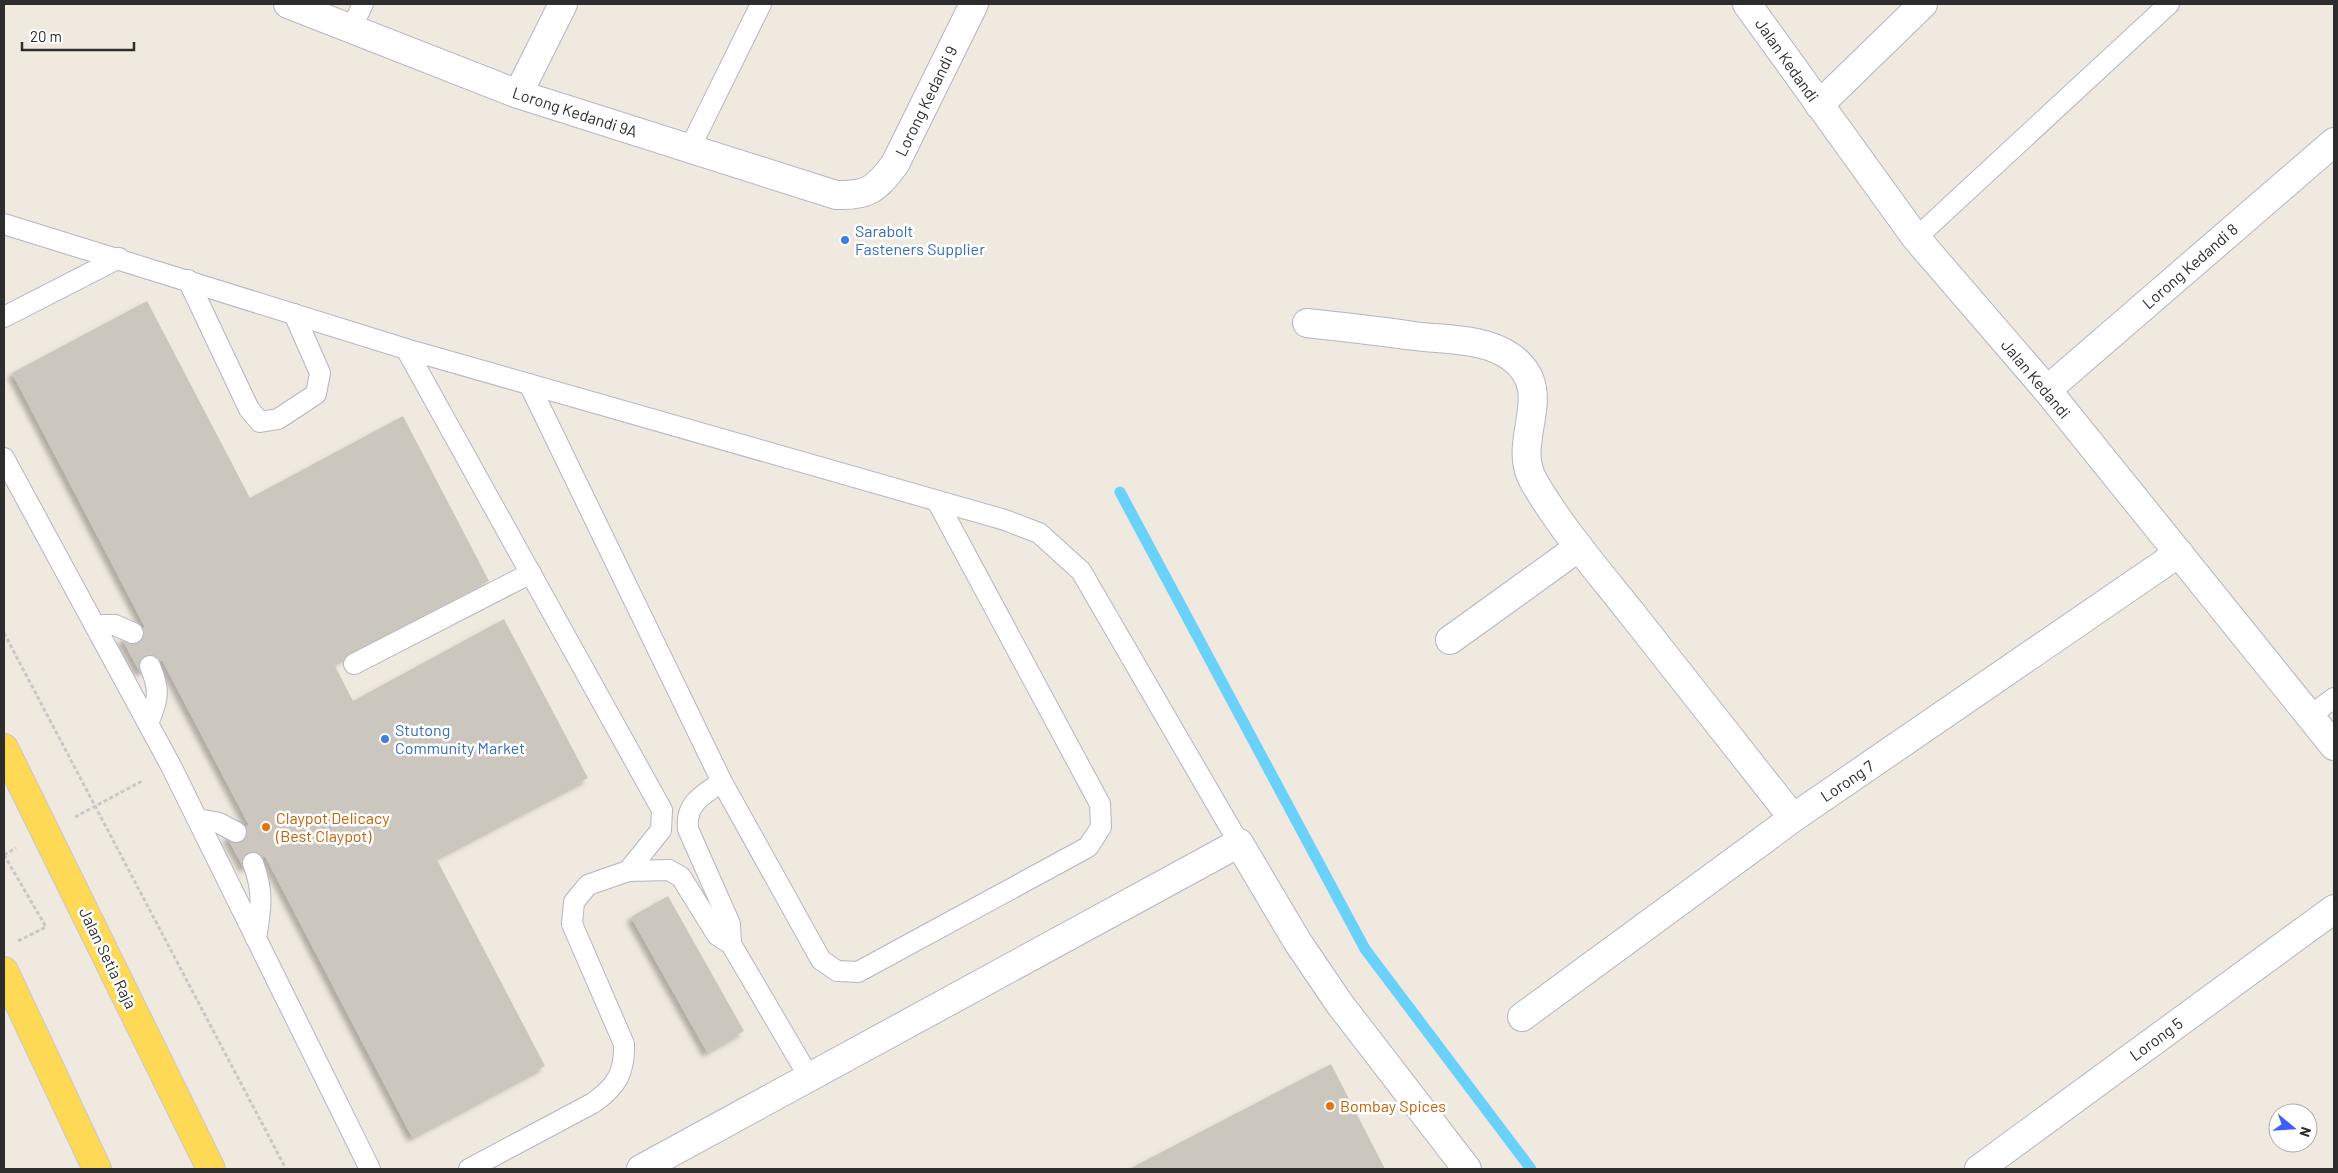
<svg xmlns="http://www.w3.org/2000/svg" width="2338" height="1173" viewBox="0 0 2338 1173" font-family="Barlow,sans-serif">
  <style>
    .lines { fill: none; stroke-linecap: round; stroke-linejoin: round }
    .stream { stroke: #6ad1fa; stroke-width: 11 }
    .building { fill: #cbc6be; filter: url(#shadow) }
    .service-casing { stroke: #b3b5c2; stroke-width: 22 }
    .minor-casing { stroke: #b3b5c2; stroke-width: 30 }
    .tertiary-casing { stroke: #b3b5c2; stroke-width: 30 }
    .primary-casing { stroke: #c8c8c8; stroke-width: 30 }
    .path { stroke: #c8c8c8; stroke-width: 3; stroke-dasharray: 4 2.5; stroke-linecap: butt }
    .service { stroke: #fff; stroke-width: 20 }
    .minor { stroke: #fff; stroke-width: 28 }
    .tertiary { stroke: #fff; stroke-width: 28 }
    .primary { stroke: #fed956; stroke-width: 28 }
    .shop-dot { fill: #3f7fe0; stroke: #fff; stroke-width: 2 }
    .food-dot { fill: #e8710a; stroke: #fff; stroke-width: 2 }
    .labels { text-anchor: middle; stroke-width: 5; stroke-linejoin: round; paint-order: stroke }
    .street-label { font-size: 16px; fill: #2d2d2d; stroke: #fff }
    .shop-label { font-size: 16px; fill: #366cbe; stroke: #fff; text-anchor: start }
    .food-label { font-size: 16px; fill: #c56008; stroke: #fff; text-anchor: start }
  </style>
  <defs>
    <filter id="shadow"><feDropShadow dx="-4.5" dy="4.5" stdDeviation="2.5" flood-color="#0004"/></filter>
  </defs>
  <rect width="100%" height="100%" fill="#f0e9df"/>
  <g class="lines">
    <polyline class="stream" points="1120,492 1365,949 1531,1169"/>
  </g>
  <g class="building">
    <polygon points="147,301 250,498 403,416 489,581 334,664 353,701 504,619 588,778 436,858 545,1066 412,1137 265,856 244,868 227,837 249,825 162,660 140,672 122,639 145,627 12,373"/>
    <polygon points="668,896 744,1031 707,1052 631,917"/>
    <polygon points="1331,1064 1385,1169 1129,1169"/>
  </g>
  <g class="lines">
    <defs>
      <g id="service">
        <polyline points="351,29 363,4"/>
        <polyline points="689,150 761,4"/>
        <polyline points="4,224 406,349 1005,520 1039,533 1081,571 1239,843"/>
        <polyline points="1916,238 2169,4"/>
        <polyline points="188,280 249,409 260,422 278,419 316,394 320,373 294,314"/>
        <polyline points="4,317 119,258"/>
        <polyline points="406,349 662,810 661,830 628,871"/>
        <polyline points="529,384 722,782 821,960 837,971 858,972 1088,847 1101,827 1100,804 937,501"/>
        <polyline points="4,458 171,766 370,1169"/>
        <polyline points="95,625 115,625 133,633"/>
        <polyline points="354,664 531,573"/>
        <polyline points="2311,715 2334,698"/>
        <path d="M 148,723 C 159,699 160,690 150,666"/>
        <path d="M 722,782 C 703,794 685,804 688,829 L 730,924 L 731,944"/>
        <polyline points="198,819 219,823 236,832"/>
        <path d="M 253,863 C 264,892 261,909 256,938"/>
        <path d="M 469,1169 L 593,1103 C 616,1087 625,1073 624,1044 L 572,924 L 574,902 L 588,885 L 628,871 L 669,870 L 681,877 L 717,935 L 731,944 L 809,1077"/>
      </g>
      <g id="minor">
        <path d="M 288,4 L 518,94 L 836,195 C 869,196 876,189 895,164 L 974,4"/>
        <polyline points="518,94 563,4"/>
        <polyline points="1819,105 1923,4"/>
        <path d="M 1307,323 C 1343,327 1379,331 1414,336 C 1445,340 1485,338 1511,357 C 1559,392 1509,440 1534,482 C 1562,530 1599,572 1633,615 C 1686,683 1740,750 1793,818"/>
        <polyline points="2047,390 2334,142"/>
        <polyline points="1450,640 1579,547"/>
        <polyline points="1522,1017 1793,818 2179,553"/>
        <polyline points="641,1169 1239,843 1297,941 1339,1003 1467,1169"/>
        <polyline points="1979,1169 2334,909"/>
      </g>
      <polyline id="tertiary" points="1747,4 1916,238 2047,390 2334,746"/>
      <g id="primary">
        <polyline points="4,748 211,1169"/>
        <polyline points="4,971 97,1169"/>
      </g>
    </defs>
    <use href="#service" class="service-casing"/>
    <use href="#minor" class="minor-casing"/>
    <use href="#tertiary" class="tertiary-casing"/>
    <use href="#primary" class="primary-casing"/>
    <g class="path">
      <polyline points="4,633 286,1169"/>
      <polyline points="75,817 144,780"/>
      <polyline points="4,855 16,848"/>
      <polyline points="4,855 46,927 18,941"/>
    </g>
    <use href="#service" class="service"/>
    <use href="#minor" class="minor"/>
    <use href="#tertiary" class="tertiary"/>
    <use href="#primary" class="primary"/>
  </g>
  <g class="shop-dot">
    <circle cx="845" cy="240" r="5"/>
    <circle cx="385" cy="739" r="5"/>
  </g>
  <g class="food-dot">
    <circle cx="266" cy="827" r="5"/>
    <circle cx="1330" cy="1106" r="5"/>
  </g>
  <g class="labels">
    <g class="street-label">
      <text transform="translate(1787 60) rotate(55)" y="6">Jalan Kedandi</text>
      <text transform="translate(926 101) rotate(-64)" y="6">Lorong Kedandi 9</text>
      <text transform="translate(575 112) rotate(18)" y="6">Lorong Kedandi 9A</text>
      <text transform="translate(2190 266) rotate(-41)" y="6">Lorong Kedandi 8</text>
      <text transform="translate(2036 379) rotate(50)" y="6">Jalan Kedandi</text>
      <text transform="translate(1847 781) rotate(-34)" y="6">Lorong 7</text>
      <text transform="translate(108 958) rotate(64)" y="6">Jalan Setia Raja</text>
      <text transform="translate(2156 1039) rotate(-36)" y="6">Lorong 5</text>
    </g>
    <g class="shop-label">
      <text x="855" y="237">Sarabolt<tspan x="855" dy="18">Fasteners Supplier</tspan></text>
      <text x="395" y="736">Stutong<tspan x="395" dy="18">Community Market</tspan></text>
    </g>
    <g class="food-label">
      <text x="276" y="824">Claypot Delicacy<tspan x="276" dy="18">(Best Claypot)</tspan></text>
      <text x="1340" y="1112">Bombay Spices</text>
    </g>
  </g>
  <rect width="2338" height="1173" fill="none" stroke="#2d2d2d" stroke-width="10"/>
  <g transform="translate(2293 1128) rotate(108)"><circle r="24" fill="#ffffff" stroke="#ababab"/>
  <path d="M0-4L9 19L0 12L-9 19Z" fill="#3d5eff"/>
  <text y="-8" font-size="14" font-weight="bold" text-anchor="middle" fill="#2d2d2d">N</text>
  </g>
  <path d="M22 42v8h112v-8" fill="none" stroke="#2d2d2d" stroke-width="2.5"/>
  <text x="30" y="42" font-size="15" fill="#2d2d2d" stroke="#ffffff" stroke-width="4" paint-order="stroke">20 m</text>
</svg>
